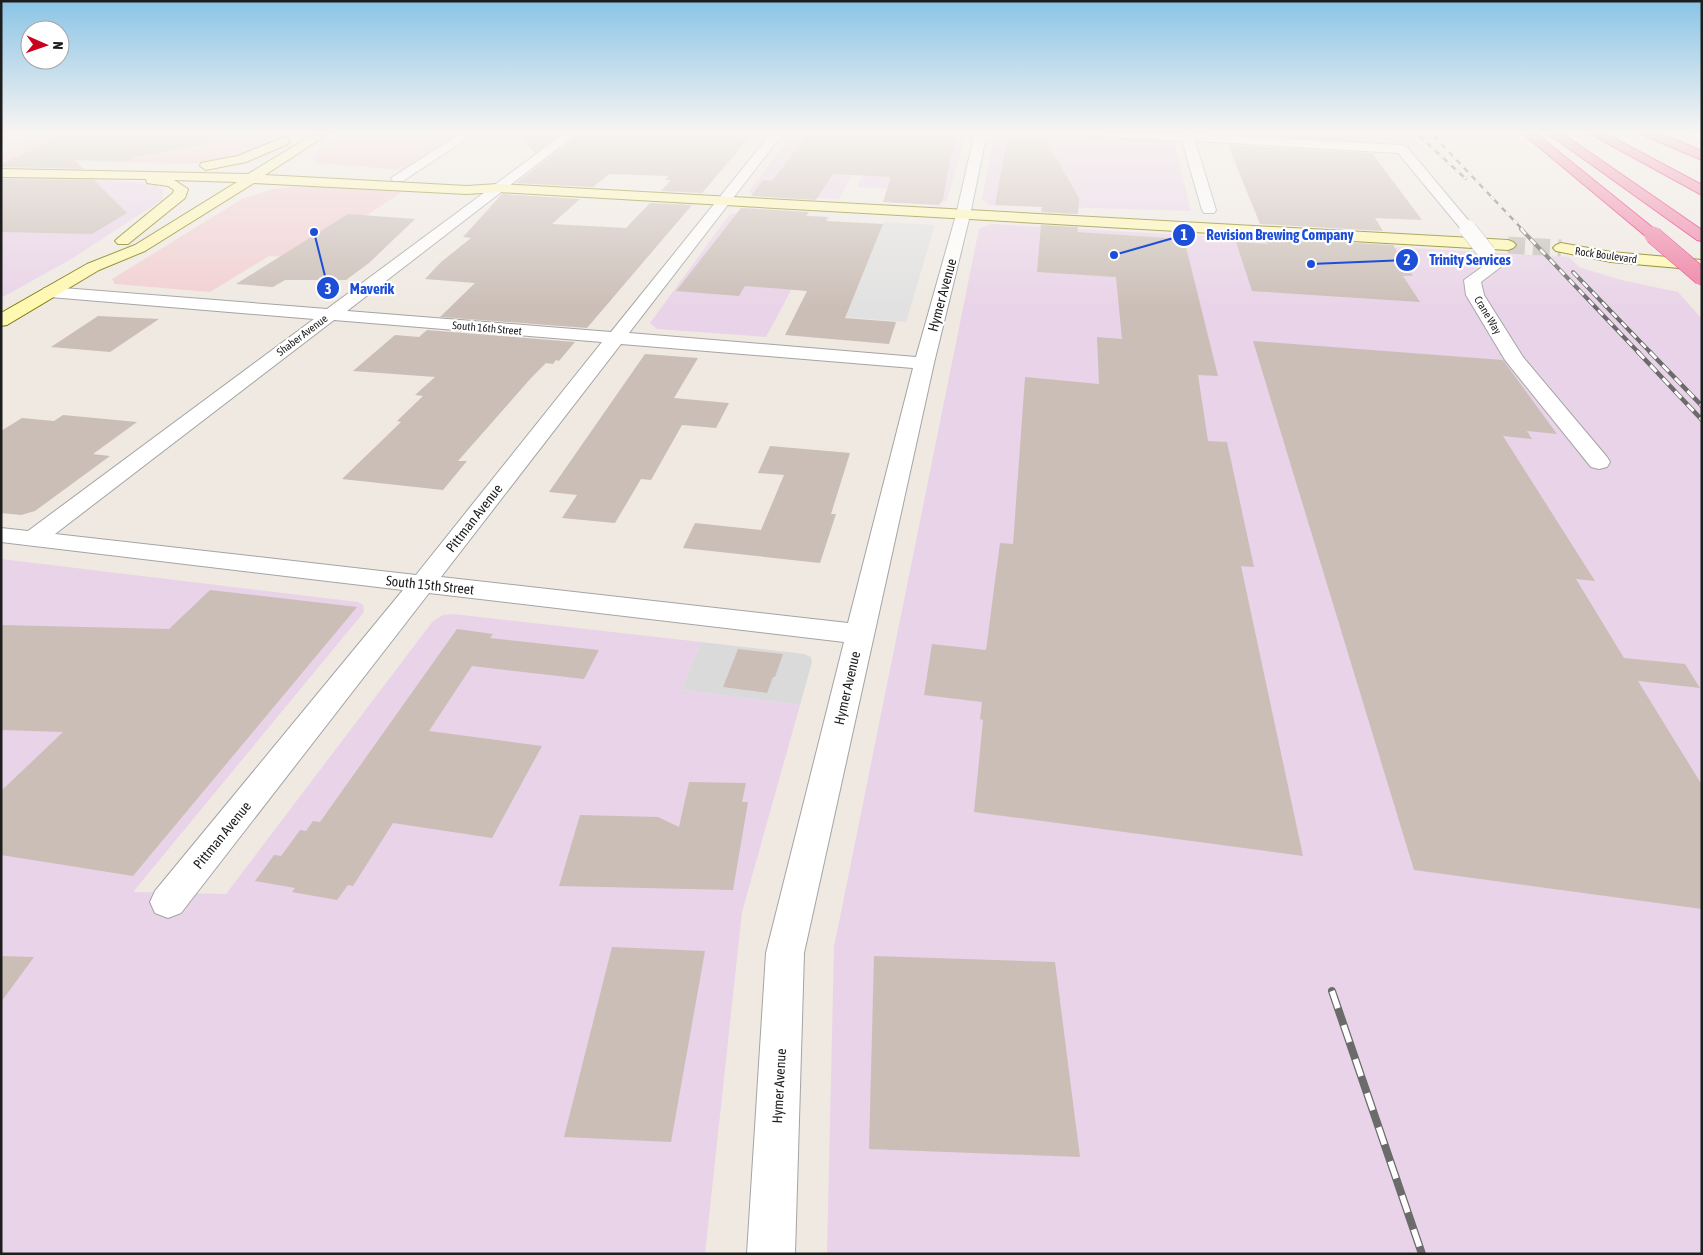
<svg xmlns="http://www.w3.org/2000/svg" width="1703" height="1255" viewBox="0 0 1703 1255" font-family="'Asap Condensed',sans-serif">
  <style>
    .residential { fill: #dbdada }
    .commercial { fill: #f2cfd2 }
    .industrial { fill: #e9d3e8 }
    .parking { fill: #e1e1e1 }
    .building { fill: #cbbeb7 }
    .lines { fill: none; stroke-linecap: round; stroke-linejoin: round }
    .secondary-tunnel { stroke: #c5c0bb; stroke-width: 17; stroke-dasharray: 17 8; stroke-linecap: butt }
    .street-casing { stroke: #a4a4a4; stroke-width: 2 }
    .secondary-casing { stroke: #787400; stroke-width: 2 }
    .highway-casing { stroke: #e9137a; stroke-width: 2 }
    .street { fill: #fff; fill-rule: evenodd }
    .secondary { fill: #fff8b0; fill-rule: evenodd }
    .highway { fill: #ef81a5; fill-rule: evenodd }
    .rail-far3-casing { stroke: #6b6b6b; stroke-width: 2.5 }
    .rail-far2-casing { stroke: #6b6b6b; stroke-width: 4 }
    .rail-far1-casing { stroke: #6b6b6b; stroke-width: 4.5 }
    .rail-casing { stroke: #6b6b6b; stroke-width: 8 }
    .rail-far3 { stroke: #fff; stroke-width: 2; stroke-dasharray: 5.5; stroke-linecap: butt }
    .rail-far2 { stroke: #fff; stroke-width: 2.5; stroke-dasharray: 7; stroke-linecap: butt }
    .rail-far1 { stroke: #fff; stroke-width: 3; stroke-dasharray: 9; stroke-linecap: butt }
    .rail { stroke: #fff; stroke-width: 5.5; stroke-dasharray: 18; stroke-linecap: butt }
    .street-bridge-far1-casing { stroke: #a4a4a4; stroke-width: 14; stroke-linecap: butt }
    .street-bridge-casing { stroke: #a4a4a4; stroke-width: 18; stroke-linecap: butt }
    .highway-bridge-casing { stroke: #e9137a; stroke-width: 18; stroke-linecap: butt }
    .street-bridge-far1 { stroke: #fff; stroke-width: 13 }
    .street-bridge { stroke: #fff; stroke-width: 17 }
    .highway-bridge { stroke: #ef81a5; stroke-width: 17 }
    .labels { text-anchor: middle; stroke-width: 4.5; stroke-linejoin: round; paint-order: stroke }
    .far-street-label { font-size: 11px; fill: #1d1d1d; stroke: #fff }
    .street-label { font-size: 14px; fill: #1d1d1d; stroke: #fff }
    .leader { fill: none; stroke: #1d4ed8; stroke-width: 2 }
    .callout-dot { fill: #1d4ed8; stroke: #fff; stroke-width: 2 }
    .mark-label { font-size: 15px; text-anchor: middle; font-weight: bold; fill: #fff }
    .callout-label { font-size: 15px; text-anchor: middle; font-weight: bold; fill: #1d4ed8; stroke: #fff; stroke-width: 4.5; stroke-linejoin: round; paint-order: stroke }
  </style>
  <rect width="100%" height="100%" fill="#efe9e2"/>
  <polygon class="residential" points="701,642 804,654 811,657 812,662 800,705 682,690"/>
  <g class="commercial">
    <polygon points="1,132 283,132 244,154 229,159 191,164 1,160"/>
    <polygon points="348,132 463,132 402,170 318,163 315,158 318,151"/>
    <polygon points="300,186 402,192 304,257 269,256 210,292 115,284 112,279 242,199 273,189"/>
  </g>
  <g class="industrial">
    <polygon points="794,132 874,132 839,199 753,194 749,191"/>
    <polygon points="884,132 966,132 947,200 938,204 910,190 857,187"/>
    <polygon points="1001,132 1174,140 1191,211 990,205 982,199 995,133"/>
    <polygon points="1200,132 1407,132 1420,146 1208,135"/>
    <polygon points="1,177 78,178 134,182 155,185 163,189 163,195 162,200 73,258 1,298"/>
    <polygon points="739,212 830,217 766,337 657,329 650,323 729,215"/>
    <polygon points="991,224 1569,257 1579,267 1621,280 1678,292 1702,319 1702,1254 827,1254 834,947 979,229"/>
    <polygon points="1,559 358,602 363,605 364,612 133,892 226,894 433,621 443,615 453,614 701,642 682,690 800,705 742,912 705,1254 1,1254"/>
  </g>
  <g class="parking">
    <polygon points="1,132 51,132 1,154"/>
    <polygon points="884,222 935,225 906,322 844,317"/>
  </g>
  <g class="building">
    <polygon points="72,132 209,132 210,143 137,157 128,161 75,160 83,169 1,167 1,164"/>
    <polygon points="636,132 749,138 702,193 661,191 671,180 665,180 669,176 609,174 593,187 516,183 581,133"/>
    <polygon points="810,132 958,132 950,159 943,200 939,205 883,202 891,177 833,174 816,200 751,196 763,180 772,181"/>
    <polygon points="1223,132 1356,132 1362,141 1224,134"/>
    <polygon points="517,133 562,133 535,153"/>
    <polygon points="1007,139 1046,140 1079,198 1078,214 1041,212 1042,207 995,205"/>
    <polygon points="1228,145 1372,153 1422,220 1375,218 1383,231 1260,224"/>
    <polygon points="1,179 94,180 127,213 92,234 1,232"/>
    <polygon points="502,194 580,199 552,224 626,228 650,203 692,205 587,328 440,317 475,283 425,279 441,262 471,238 463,237"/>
    <polygon points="741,208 809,212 806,216 827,217 826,221 883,224 845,318 896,322 889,344 785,335 807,291 745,286 739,296 676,291"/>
    <polygon points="348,214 415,219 369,263 346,280 285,280 273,287 236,284"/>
    <polygon points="1041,225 1078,227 1077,232 1184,239 1218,376 1198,375 1208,441 1227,442 1254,567 1241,566 1303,856 974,812 983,720 980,719 982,702 924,695 932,644 986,650 1000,543 1013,544 1025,377 1099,384 1097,337 1122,339 1116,277 1037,272"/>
    <polygon points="1265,238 1393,245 1413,276 1403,276 1420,302 1252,291 1236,242 1268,244"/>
    <polygon points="98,316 159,319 110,352 51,347"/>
    <polygon points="427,330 575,342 559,361 556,360 553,364 546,363 531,378 458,461 467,461 443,490 342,479 401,422 397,421 423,396 415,395 435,377 353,371 395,335 419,337"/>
    <polygon points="1253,341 1503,360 1557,434 1527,431 1532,439 1503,436 1595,581 1576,579 1624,658 1685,664 1700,688 1638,681 1702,785 1702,909 1414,870"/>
    <polygon points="645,354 698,358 674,398 729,403 716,428 682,425 651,480 641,479 615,523 562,518 577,495 549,492"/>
    <polygon points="63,415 137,422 93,454 110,456 35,511 21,515 1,513 1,431 22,418 54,421"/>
    <polygon points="770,446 850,453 831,514 836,514 820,563 683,548 695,523 761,530 784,475 758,473"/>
    <polygon points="210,590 357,607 133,876 1,855 1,791 63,732 1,730 1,625 169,629"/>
    <polygon points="457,629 493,634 490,638 599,650 584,679 472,666 429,731 542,746 492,838 393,823 353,886 348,885 337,900 292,892 295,888 255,881 274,855 281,856 300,830 306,831 313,821 320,822"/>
    <polygon points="738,649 783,654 775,677 773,677 767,693 723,687"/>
    <polygon points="689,782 746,783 742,802 748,802 733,890 559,886 580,815 658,817 679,827"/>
    <polygon points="612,947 705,951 671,1142 564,1137"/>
    <polygon points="1,956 34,957 1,1002"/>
    <polygon points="874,956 1055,962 1080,1157 869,1149"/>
  </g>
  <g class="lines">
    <polyline class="secondary-tunnel" points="1508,245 1561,248"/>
    <defs>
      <g id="street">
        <polygon points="463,132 477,132 403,181 393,181 391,178"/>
        <path d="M 566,132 L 579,132 L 347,311 L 611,332 L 772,132 L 784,132 L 629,333 L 916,357 L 956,215 L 975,132 L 987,132 L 970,215 L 934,363 L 804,953 L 795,1254 L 747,1254 L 766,953 L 844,642 L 429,593 L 181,913 L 168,918 L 155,913 L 150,902 L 155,891 L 403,590 L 1,542 L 1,528 L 28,531 L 314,319 L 50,297 L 44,296 L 42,292 L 44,288 L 50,287 L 327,309 ZM 334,320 L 602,342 L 416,575 L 55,534 ZM 621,344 L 913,368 L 848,623 L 441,577 Z"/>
        <polygon points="1084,132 1180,133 1180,132 1192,132 1193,134 1402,145 1406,146 1473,226 1471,229 1461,229 1398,153 1195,141 1216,210 1214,213 1204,213 1202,210 1182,141 1090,136"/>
        <polygon points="1682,132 1702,134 1702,142 1684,135"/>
        <polygon points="1487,248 1493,250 1502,266 1481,282 1484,295 1523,357 1607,457 1610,462 1607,467 1599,469 1591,467 1505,360 1466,295 1464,280 1485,265 1479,253 1481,250"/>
      </g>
      <g id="secondary">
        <polygon points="317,132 331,132 265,175 467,186 498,184 1508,240 1513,242 1516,245 1513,248 1508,250 498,192 467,194 254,183 145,251 99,270 7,325 1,326 1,313 87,264 135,245 237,182 174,180 188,189 185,198 128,244 118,244 115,241 118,238 173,193 174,190 168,186 147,183 146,179 1,177 1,169 248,174"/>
        <polygon points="284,137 288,138 290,141 288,144 246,162 206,170 200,166 201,163 238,156"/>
        <polygon points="1561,243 1611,252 1702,260 1702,270 1611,262 1556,251 1553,248 1556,245"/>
      </g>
      <g id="highway">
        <polygon points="1521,132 1534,132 1658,232 1661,235 1658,238 1648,238"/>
        <polygon points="1546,132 1560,132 1702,230 1702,241 1697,240"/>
        <polygon points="1587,132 1602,132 1702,185 1702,195"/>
        <polygon points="1641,132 1657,132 1702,151 1702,160 1643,135"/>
      </g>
    </defs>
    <use href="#street" class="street-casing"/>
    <use href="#secondary" class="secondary-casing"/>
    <use href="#highway" class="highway-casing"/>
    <use href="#street" class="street"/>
    <use href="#secondary" class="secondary"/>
    <use href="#highway" class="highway"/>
    <defs>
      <g id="rail-far3">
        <polyline points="1415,132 1466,179"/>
        <polyline points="1430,132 1523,230"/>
      </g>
      <g id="rail-far2">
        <polyline points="1521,229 1639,353"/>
        <polyline points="1573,272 1651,353"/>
      </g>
      <g id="rail-far1">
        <polyline points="1638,352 1702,420"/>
        <polyline points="1650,352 1702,406"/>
      </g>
      <polyline id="rail" points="1332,991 1422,1254"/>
    </defs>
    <use href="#rail-far3" class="rail-far3-casing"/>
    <use href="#rail-far2" class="rail-far2-casing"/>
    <use href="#rail-far1" class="rail-far1-casing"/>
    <use href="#rail" class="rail-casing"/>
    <use href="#rail-far3" class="rail-far3"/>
    <use href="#rail-far2" class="rail-far2"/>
    <use href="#rail-far1" class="rail-far1"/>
    <use href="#rail" class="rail"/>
    <defs>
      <polyline id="street-bridge-far1" points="1466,226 1469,230"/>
      <polyline id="street-bridge" points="1468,229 1487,253"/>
      <polyline id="highway-bridge" points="1653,235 1702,277"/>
    </defs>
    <use href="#street-bridge-far1" class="street-bridge-far1-casing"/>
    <use href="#street-bridge" class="street-bridge-casing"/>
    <use href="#highway-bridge" class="highway-bridge-casing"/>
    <use href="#street-bridge-far1" class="street-bridge-far1"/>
    <use href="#street-bridge" class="street-bridge"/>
    <use href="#highway-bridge" class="highway-bridge"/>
  </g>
  <linearGradient id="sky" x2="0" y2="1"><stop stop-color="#8ac4e6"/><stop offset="0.43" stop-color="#f8f5f2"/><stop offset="1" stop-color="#f8f5f2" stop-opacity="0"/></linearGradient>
  <rect width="1703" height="307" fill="url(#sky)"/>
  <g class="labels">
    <g class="far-street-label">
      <text transform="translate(1606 255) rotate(8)" y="4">Rock Boulevard</text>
      <text transform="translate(1488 315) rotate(59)" y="4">Crane Way</text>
      <text transform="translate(487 328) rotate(5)" y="4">South 16th Street</text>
      <text transform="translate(302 335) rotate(-37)" y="4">Shaber Avenue</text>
    </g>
    <g class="street-label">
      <text transform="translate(942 295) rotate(-75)" y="5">Hymer Avenue</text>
      <text transform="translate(474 518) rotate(-52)" y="5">Pittman Avenue</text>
      <text transform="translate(430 585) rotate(6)" y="5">South 15th Street</text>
      <text transform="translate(847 688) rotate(-77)" y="5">Hymer Avenue</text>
      <text transform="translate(222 835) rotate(-51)" y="5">Pittman Avenue</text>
      <text transform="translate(779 1086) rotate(-87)" y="5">Hymer Avenue</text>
    </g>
  </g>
  <path class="leader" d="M1114 255L1184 235M1311 264L1407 260M314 232L328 288"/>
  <g class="callout-dot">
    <circle cx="1114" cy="255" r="5"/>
    <circle cx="1311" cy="264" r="5"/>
    <circle cx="314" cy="232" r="5"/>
    <circle cx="1184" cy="235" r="12"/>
    <circle cx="1407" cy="260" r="12"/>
    <circle cx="328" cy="288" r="12"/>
  </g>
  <g class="mark-label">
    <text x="1184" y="240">1</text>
    <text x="1407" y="265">2</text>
    <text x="328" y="294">3</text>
  </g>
  <g class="callout-label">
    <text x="1280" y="240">Revision Brewing Company</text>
    <text x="1470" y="265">Trinity Services</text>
    <text x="372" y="294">Maverik</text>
  </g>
  <rect width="1703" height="1255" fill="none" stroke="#1d1d1d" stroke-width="5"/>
  <g transform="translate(45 45) rotate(92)"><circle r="24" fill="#ffffff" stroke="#a5a5a5"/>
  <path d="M0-4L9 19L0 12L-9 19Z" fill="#ca001d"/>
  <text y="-8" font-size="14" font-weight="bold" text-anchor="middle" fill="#1d1d1d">N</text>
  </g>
</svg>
